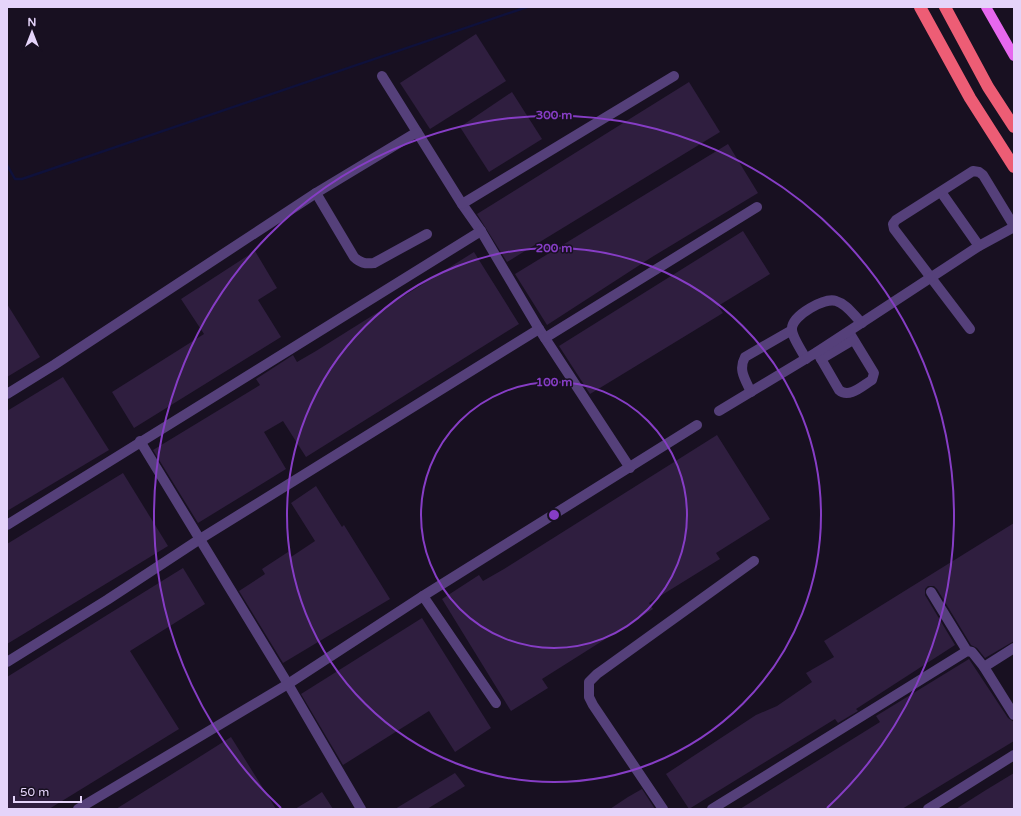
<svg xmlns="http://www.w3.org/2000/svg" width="1021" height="816" viewBox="0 0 1021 816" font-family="'Varela Round',sans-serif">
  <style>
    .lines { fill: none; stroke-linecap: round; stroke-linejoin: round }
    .stream { stroke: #0f113b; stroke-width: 2.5 }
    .building { fill: #2f1e3f }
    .minor { stroke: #55407a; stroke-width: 10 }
    .major { stroke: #e668ee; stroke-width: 10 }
    .highway { stroke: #ed5d75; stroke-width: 12 }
    .ring { fill: none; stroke: #863dc5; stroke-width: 2 }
    .centre { fill: #863dc5; stroke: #181021; stroke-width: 2 }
    .ring-label { font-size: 12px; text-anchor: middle; font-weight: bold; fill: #863dc5; stroke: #181021; stroke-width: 3; stroke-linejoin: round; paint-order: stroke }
  </style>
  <rect width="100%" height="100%" fill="#181021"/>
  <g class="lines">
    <polyline class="stream" points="7,165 15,179 22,179 527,7"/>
  </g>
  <g class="building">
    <polygon points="476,34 506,81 430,129 400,83"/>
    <polygon points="689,82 720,132 507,262 477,214"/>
    <polygon points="512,92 542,139 489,172 460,127"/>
    <polygon points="728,144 758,193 652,257 547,325 515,274"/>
    <polygon points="743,231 770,274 718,306 723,313 590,394 559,346"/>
    <polygon points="255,251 277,288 258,300 281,337 134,428 112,392 204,334 181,299"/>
    <polygon points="474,252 519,324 306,457 283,421 264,432 286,469 198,523 153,450 260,385 256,379 293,355 297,362 316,351"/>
    <polygon points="7,304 40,357 7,377"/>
    <polygon points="63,377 109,450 7,511 7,411"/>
    <polygon points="717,435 770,519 716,553 720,559 649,603 653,609 542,679 548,688 511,711 442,599 479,575 483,581 504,569"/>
    <polygon points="123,473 168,546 7,644 7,544"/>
    <polygon points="316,486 342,527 344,525 390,599 283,663 239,591 265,574 262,569 288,552 291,557 315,541 291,503"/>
    <polygon points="1014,523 1014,641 985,658 977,648 971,645 937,589 934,586 928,586 925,589 925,595 955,645 856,709 858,711 838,723 835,719 689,809 666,774 756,715 777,706 812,682 806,673 834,657 824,641"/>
    <polygon points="183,568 205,604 130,651 179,729 49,809 7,809 7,677"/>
    <polygon points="422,618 491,728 455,752 429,711 343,765 301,694"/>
    <polygon points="969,659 1008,718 1014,722 1014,741 902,809 740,809 880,722 876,716"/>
    <polygon points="231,737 276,809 116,809 193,761"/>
    <polygon points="455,773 465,786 427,809 395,809"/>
    <polygon points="1014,773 1014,809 956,809 986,790"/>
    <polygon points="642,789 655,809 610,809 628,797"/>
    <polygon points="322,792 333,809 295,809 310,800"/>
  </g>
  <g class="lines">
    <g class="minor">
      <polyline points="382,76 462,204 481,231 539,329 630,468"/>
      <polyline points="941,192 979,246"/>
      <path d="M 316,193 L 354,257 C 360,263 365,264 374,263 L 427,234"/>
      <polyline points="462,204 674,76"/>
      <polyline points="970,329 894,229 893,224 896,220 973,171 979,172 983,175 1014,226"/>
      <polyline points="545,338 757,207"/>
      <path d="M 817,352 L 839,390 C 849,399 862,386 872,380 L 874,373 L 849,332"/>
      <path d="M 806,359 C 802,351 791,336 792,328 C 793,315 825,297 836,301 C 847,304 854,316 862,323"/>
      <polyline points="821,359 853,340"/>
      <path d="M 751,392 C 745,379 738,370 745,357 L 792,330"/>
      <polyline points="7,394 54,365 316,193 417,132"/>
      <polyline points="719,411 817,352 979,246 1014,227"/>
      <polyline points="140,441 288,684 361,809"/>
      <polyline points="7,525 481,231"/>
      <polyline points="931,592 967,651"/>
      <polyline points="423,596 496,703"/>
      <polyline points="7,662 107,600 200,539 539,329"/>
      <polyline points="984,667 1014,715"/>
      <polyline points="78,809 288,684 423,596 697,425"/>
      <polyline points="663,809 593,705 589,697 589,682 597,674 754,561"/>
      <polyline points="712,809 967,651 972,652 984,667 1014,648"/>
      <polyline points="928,809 1014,755"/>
    </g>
    <polyline class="major" points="986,7 1014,56"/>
    <g class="highway">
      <polyline points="920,7 970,98 1014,167"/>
      <polyline points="945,7 988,87 1014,127"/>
    </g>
  </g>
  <g class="ring">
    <circle cx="554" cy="515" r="133"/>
    <circle cx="554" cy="515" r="267"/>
    <path d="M281 808A400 400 0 1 1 827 808"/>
  </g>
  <circle cx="554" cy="515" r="6" class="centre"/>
  <g class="ring-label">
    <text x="554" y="119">300 m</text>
    <text x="554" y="252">200 m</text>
    <text x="554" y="386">100 m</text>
  </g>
  <rect width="1021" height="816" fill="none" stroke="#e5d4fa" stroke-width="16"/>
  <g transform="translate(32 32)" stroke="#181021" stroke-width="3" paint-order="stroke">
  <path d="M0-3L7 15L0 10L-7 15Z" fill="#e5d4fa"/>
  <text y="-6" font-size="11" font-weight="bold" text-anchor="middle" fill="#e5d4fa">N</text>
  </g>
  <path d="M14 796v6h67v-6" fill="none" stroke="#e5d4fa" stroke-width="2"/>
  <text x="20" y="796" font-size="12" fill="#e5d4fa" stroke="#181021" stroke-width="3" paint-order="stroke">50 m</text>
</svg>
